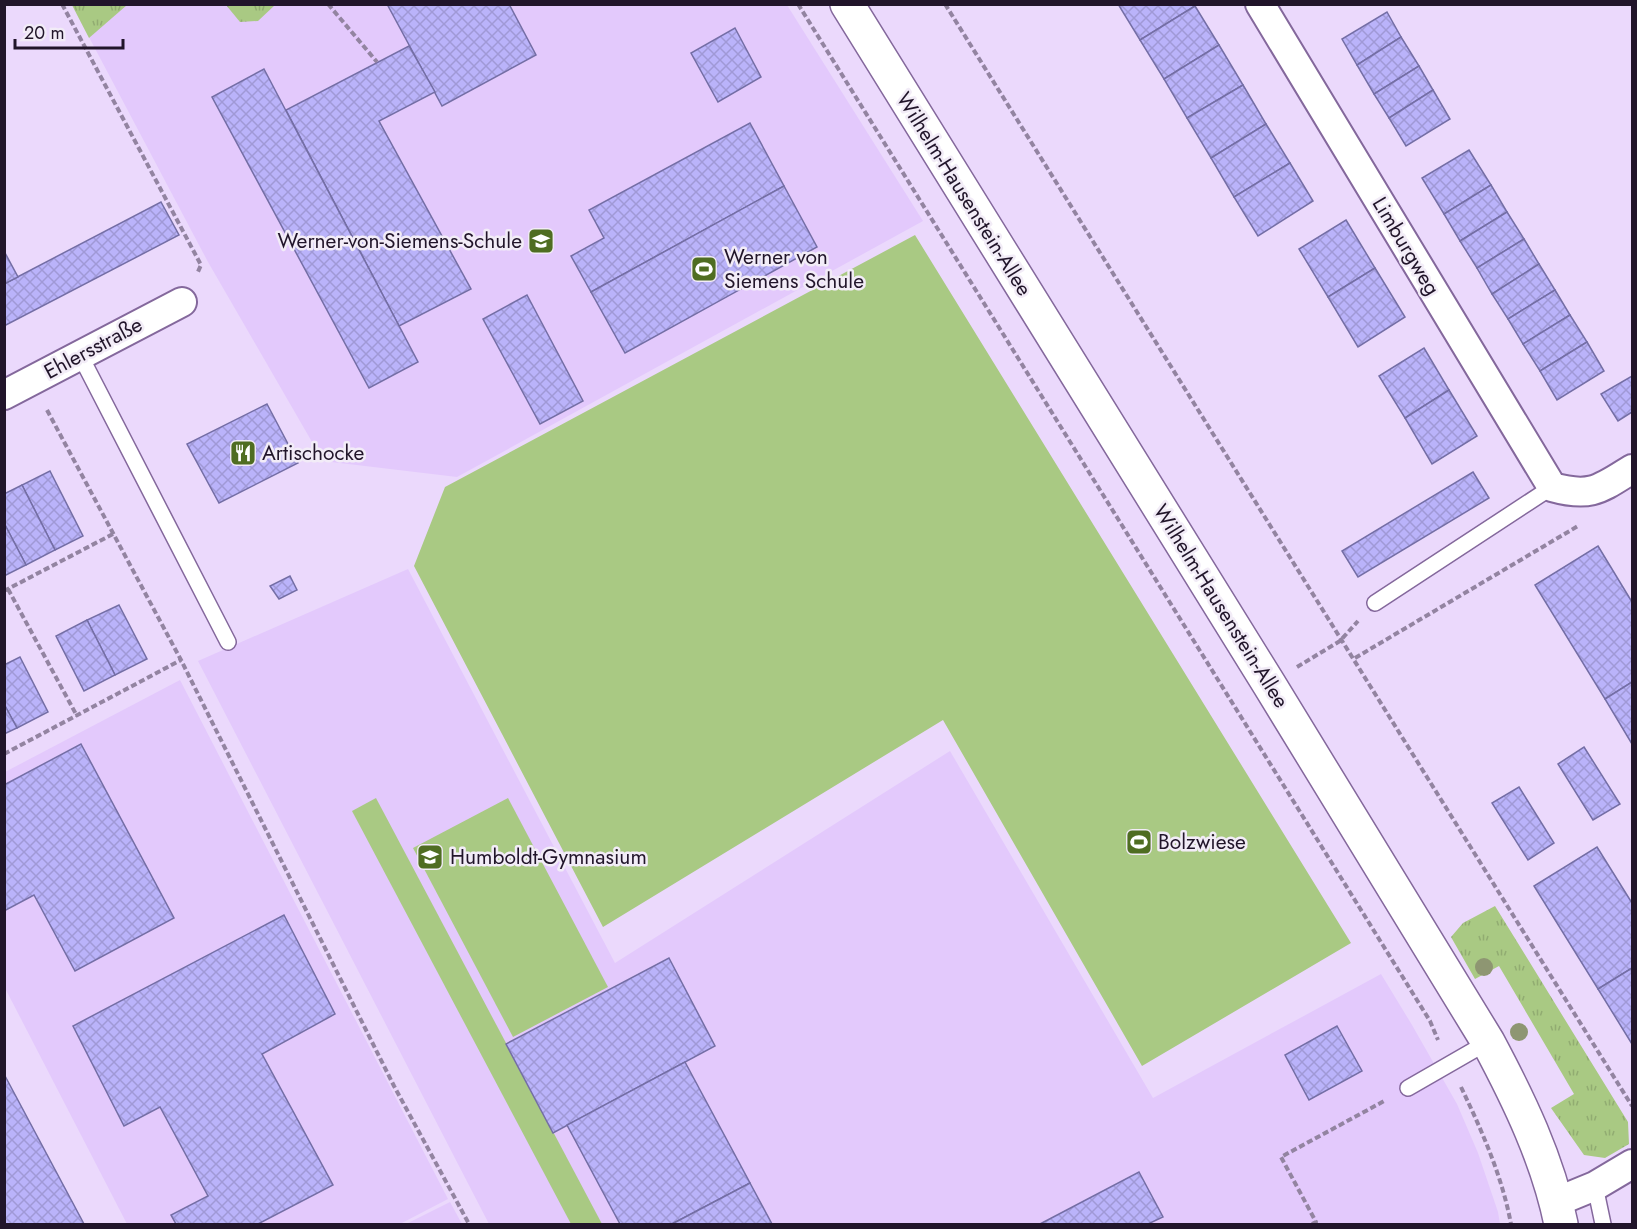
<svg xmlns="http://www.w3.org/2000/svg" width="1637" height="1229" viewBox="0 0 1637 1229" font-family="Jost,sans-serif">
  <style>
    .built { fill: #e3c9fc }
    .grass { fill: url(#grass-tufts) }
    .garden { fill: #a9c983 }
    .building { fill: url(#building-cross-hatch); stroke: #746ea5; stroke-width: 1.5 }
    .lines { fill: none; stroke-linecap: round; stroke-linejoin: round }
    .service-casing { stroke: #84689c; stroke-width: 18 }
    .minor-casing { stroke: #84689c; stroke-width: 32 }
    .tertiary-casing { stroke: #84689c; stroke-width: 36 }
    .path { stroke: #9384a1; stroke-width: 4; stroke-dasharray: 6 3; stroke-linecap: butt }
    .service { stroke: #fff; stroke-width: 15 }
    .minor { stroke: #fff; stroke-width: 28 }
    .tertiary { stroke: #fff; stroke-width: 33 }
    .tree { fill: #8e9672 }
    .labels { text-anchor: middle; stroke-width: 5; stroke-linejoin: round; paint-order: stroke }
    .street-label { font-size: 21px; fill: #21152a; stroke: #f2ecf7 }
    .poi-label { font-size: 21px; fill: #21152a; stroke: #f2ecf7; text-anchor: start }
  </style>
  <defs>
    <pattern id="grass-tufts" width="24" height="20" patternUnits="userSpaceOnUse" patternTransform="scale(1.5)"><rect width="24" height="20" fill="#a9c983"/><path d="M3 7l-1-3M5 7V3M7 7l1-3M15 17l-1-3M17 17v-4M19 17l1-3" fill="none" stroke="#91ac71"/></pattern>
    <pattern id="building-cross-hatch" width="8" height="8" patternUnits="userSpaceOnUse" patternTransform="scale(1.5)"><rect width="8" height="8" fill="#bab3fa"/><path d="M0 0l8 8M0 8l8-8" fill="none" stroke="#a099d6"/></pattern>
  </defs>
  <rect width="100%" height="100%" fill="#ebd9fc"/>
  <g class="built">
    <polygon points="72,5 787,5 923,221 457,477 323,461 208,262"/>
    <polygon points="408,569 615,963 950,751 1153,1098 1381,974 1412,1025 1457,1104 1478,1153 1498,1212 1500,1224 489,1224 198,661"/>
    <polygon points="180,680 448,1199 400,1224 127,1224 5,988 5,772"/>
    <polygon points="450,1202 462,1224 406,1224"/>
  </g>
  <g class="grass">
    <polygon points="72,5 127,5 89,38"/>
    <polygon points="226,5 275,5 258,21 240,22"/>
    <polygon points="1495,906 1628,1122 1629,1144 1605,1158 1584,1155 1551,1108 1574,1094 1499,966 1475,979 1451,937 1463,923"/>
  </g>
  <g class="garden">
    <polygon points="915,235 1351,943 1142,1066 943,720 603,927 414,566 445,487"/>
    <polygon points="376,798 602,1224 571,1224 352,811"/>
    <polygon points="508,798 608,987 513,1037 413,848"/>
  </g>
  <g class="building">
    <polygon points="387,4 509,4 536,55 442,106"/>
    <polygon points="1118,4 1194,4 1195,6 1140,40"/>
    <polygon points="1195,6 1219,45 1164,79 1140,40"/>
    <polygon points="1387,12 1401,37 1357,65 1342,39"/>
    <polygon points="735,28 761,77 718,102 691,53"/>
    <polygon points="1401,37 1419,66 1374,94 1357,65"/>
    <polygon points="1219,45 1243,85 1187,118 1164,79"/>
    <polygon points="409,46 435,92 379,121 471,289 399,326 286,110"/>
    <polygon points="1419,66 1433,90 1389,118 1374,94"/>
    <polygon points="264,69 418,362 369,388 212,97"/>
    <polygon points="1243,85 1266,124 1211,158 1187,118"/>
    <polygon points="1433,90 1450,119 1406,146 1389,118"/>
    <polygon points="750,123 784,186 591,292 571,256 604,238 589,210"/>
    <polygon points="1266,124 1290,163 1234,197 1211,158"/>
    <polygon points="1469,150 1491,185 1444,214 1422,178"/>
    <polygon points="1290,163 1313,201 1258,236 1234,197"/>
    <polygon points="1491,185 1507,212 1460,241 1444,214"/>
    <polygon points="784,186 817,247 625,353 591,292"/>
    <polygon points="161,202 179,235 4,326 4,284"/>
    <polygon points="1507,212 1524,239 1477,268 1460,241"/>
    <polygon points="1346,220 1375,268 1328,297 1299,249"/>
    <polygon points="1524,239 1539,264 1492,294 1477,268"/>
    <polygon points="4,251 18,277 4,284"/>
    <polygon points="1539,264 1555,290 1508,319 1492,294"/>
    <polygon points="1375,268 1405,317 1358,347 1328,297"/>
    <polygon points="1555,290 1570,315 1523,344 1508,319"/>
    <polygon points="527,295 583,401 540,424 483,319"/>
    <polygon points="1570,315 1587,342 1540,371 1523,344"/>
    <polygon points="1587,342 1604,371 1557,400 1540,371"/>
    <polygon points="1424,348 1449,390 1405,418 1379,376"/>
    <polygon points="1632,376 1632,412 1618,421 1601,394"/>
    <polygon points="1449,390 1477,436 1432,464 1405,418"/>
    <polygon points="267,404 298,463 219,503 187,444"/>
    <polygon points="50,471 83,536 55,550 22,485"/>
    <polygon points="1473,472 1489,498 1358,577 1342,551"/>
    <polygon points="22,485 55,550 26,565 4,523 4,494"/>
    <polygon points="4,523 26,565 4,576"/>
    <polygon points="1598,546 1632,602 1632,682 1605,699 1535,585"/>
    <polygon points="290,576 297,590 279,599 270,586"/>
    <polygon points="119,605 147,659 115,675 87,620"/>
    <polygon points="87,620 115,675 84,691 56,636"/>
    <polygon points="20,657 48,712 17,728 4,704 4,665"/>
    <polygon points="1632,682 1632,744 1605,699"/>
    <polygon points="4,704 17,728 4,734"/>
    <polygon points="81,744 174,918 75,971 34,895 4,911 4,785"/>
    <polygon points="1584,747 1620,804 1593,820 1558,764"/>
    <polygon points="1519,787 1554,843 1528,860 1492,803"/>
    <polygon points="1597,847 1632,903 1632,968 1598,989 1534,886"/>
    <polygon points="284,915 335,1014 262,1054 333,1185 258,1224 176,1224 171,1215 208,1196 160,1107 124,1126 73,1026"/>
    <polygon points="669,958 715,1046 553,1133 506,1044"/>
    <polygon points="1632,968 1632,1044 1598,989"/>
    <polygon points="1337,1026 1362,1071 1309,1100 1285,1055"/>
    <polygon points="685,1062 750,1183 672,1224 620,1224 567,1125"/>
    <polygon points="4,1074 84,1224 4,1224"/>
    <polygon points="1139,1172 1163,1217 1148,1224 1040,1224"/>
    <polygon points="750,1183 772,1224 672,1224"/>
  </g>
  <g class="lines">
    <defs>
      <g id="service">
        <polyline points="80,355 228,642"/>
        <polyline points="1375,603 1552,487"/>
        <polyline points="1408,1088 1488,1042"/>
        <polyline points="1595,1186 1603,1224"/>
      </g>
      <g id="minor">
        <path d="M 1260,4 L 1552,487 C 1591,498 1600,489 1632,469"/>
        <polyline points="4,395 182,302"/>
        <polyline points="1556,1202 1595,1186 1632,1164"/>
      </g>
      <path id="tertiary" d="M 847,4 L 1269,684 L 1488,1042 C 1519,1100 1548,1160 1561,1224"/>
    </defs>
    <use href="#service" class="service-casing"/>
    <use href="#minor" class="minor-casing"/>
    <use href="#tertiary" class="tertiary-casing"/>
    <g class="path">
      <polyline points="62,4 201,265 197,274"/>
      <polyline points="328,4 377,62"/>
      <polyline points="798,4 1430,1021 1438,1040"/>
      <polyline points="945,4 1632,1106"/>
      <polyline points="47,410 181,660 394,1086 469,1224"/>
      <polyline points="8,589 77,716"/>
      <polyline points="4,591 113,534"/>
      <polyline points="1355,658 1578,526"/>
      <polyline points="1297,667 1340,641 1358,621"/>
      <polyline points="4,754 181,660"/>
      <path d="M 1461,1087 C 1482,1131 1502,1176 1511,1224"/>
      <polyline points="1312,1224 1316,1222 1281,1157 1386,1100"/>
    </g>
    <use href="#service" class="service"/>
    <use href="#minor" class="minor"/>
    <use href="#tertiary" class="tertiary"/>
  </g>
  <g class="tree">
    <circle cx="1484" cy="967" r="9"/>
    <circle cx="1519" cy="1032" r="9"/>
  </g>
  <defs>
    <symbol id="school-square" viewBox="-11 -11 22 22"><rect x="-9" y="-9" width="18" height="18" rx="4" fill="#4f6d22" stroke="#f2ecf7"/><path d="M0-5L7-2L0 1L-7-2ZM-4 1L0 2.5L4 1V4Q0 6-4 4Z" fill="#fff"/></symbol>
    <symbol id="stadium-square" viewBox="-11 -11 22 22"><rect x="-9" y="-9" width="18" height="18" rx="4" fill="#4f6d22" stroke="#f2ecf7"/><path d="M0-5a6.5 5 0 1 0 0 10a6.5 5 0 1 0 0-10ZM-3.5-1.8h7v3.6h-7Z" fill="#fff"/></symbol>
    <symbol id="restaurant-square" viewBox="-11 -11 22 22"><rect x="-9" y="-9" width="18" height="18" rx="4" fill="#4f6d22" stroke="#f2ecf7"/><path d="M-5-6h1v4h1v-4h1v4h1v-4h1v5L-1.5 .5V6h-2V.5L-5-1ZM5-6V6H3V1.5H1.5Q1.5-4 5-6Z" fill="#fff"/></symbol>
  </defs>
  <g fill-rule="evenodd">
    <use href="#school-square" x="526" y="226" width="30" height="30"/>
    <use href="#stadium-square" x="689" y="254" width="30" height="30"/>
    <use href="#restaurant-square" x="228" y="438" width="30" height="30"/>
    <use href="#stadium-square" x="1124" y="827" width="30" height="30"/>
    <use href="#school-square" x="415" y="842" width="30" height="30"/>
  </g>
  <g class="labels">
    <g class="street-label">
      <text transform="translate(964 194) rotate(58)" y="7">Wilhelm-Hausenstein-Allee</text>
      <text transform="translate(1406 246) rotate(59)" y="7">Limburgweg</text>
      <text transform="translate(93 348) rotate(-28)" y="7">Ehlersstraße</text>
      <text transform="translate(1221 606) rotate(58)" y="7">Wilhelm-Hausenstein-Allee</text>
    </g>
    <g class="poi-label">
      <text x="522" y="248" text-anchor="end">Werner-von-Siemens-Schule</text>
      <text x="724" y="264">Werner von<tspan x="724" dy="24">Siemens Schule</tspan></text>
      <text x="262" y="460">Artischocke</text>
      <text x="1158" y="849">Bolzwiese</text>
      <text x="450" y="864">Humboldt-Gymnasium</text>
    </g>
  </g>
  <rect width="1637" height="1229" fill="none" stroke="#21152a" stroke-width="12"/>
  <path d="M15 39v9h108v-9" fill="none" stroke="#21152a" stroke-width="3"/>
  <text x="24" y="39" font-size="18" fill="#21152a" stroke="#f2ecf7" stroke-width="4.5" paint-order="stroke">20 m</text>
</svg>
